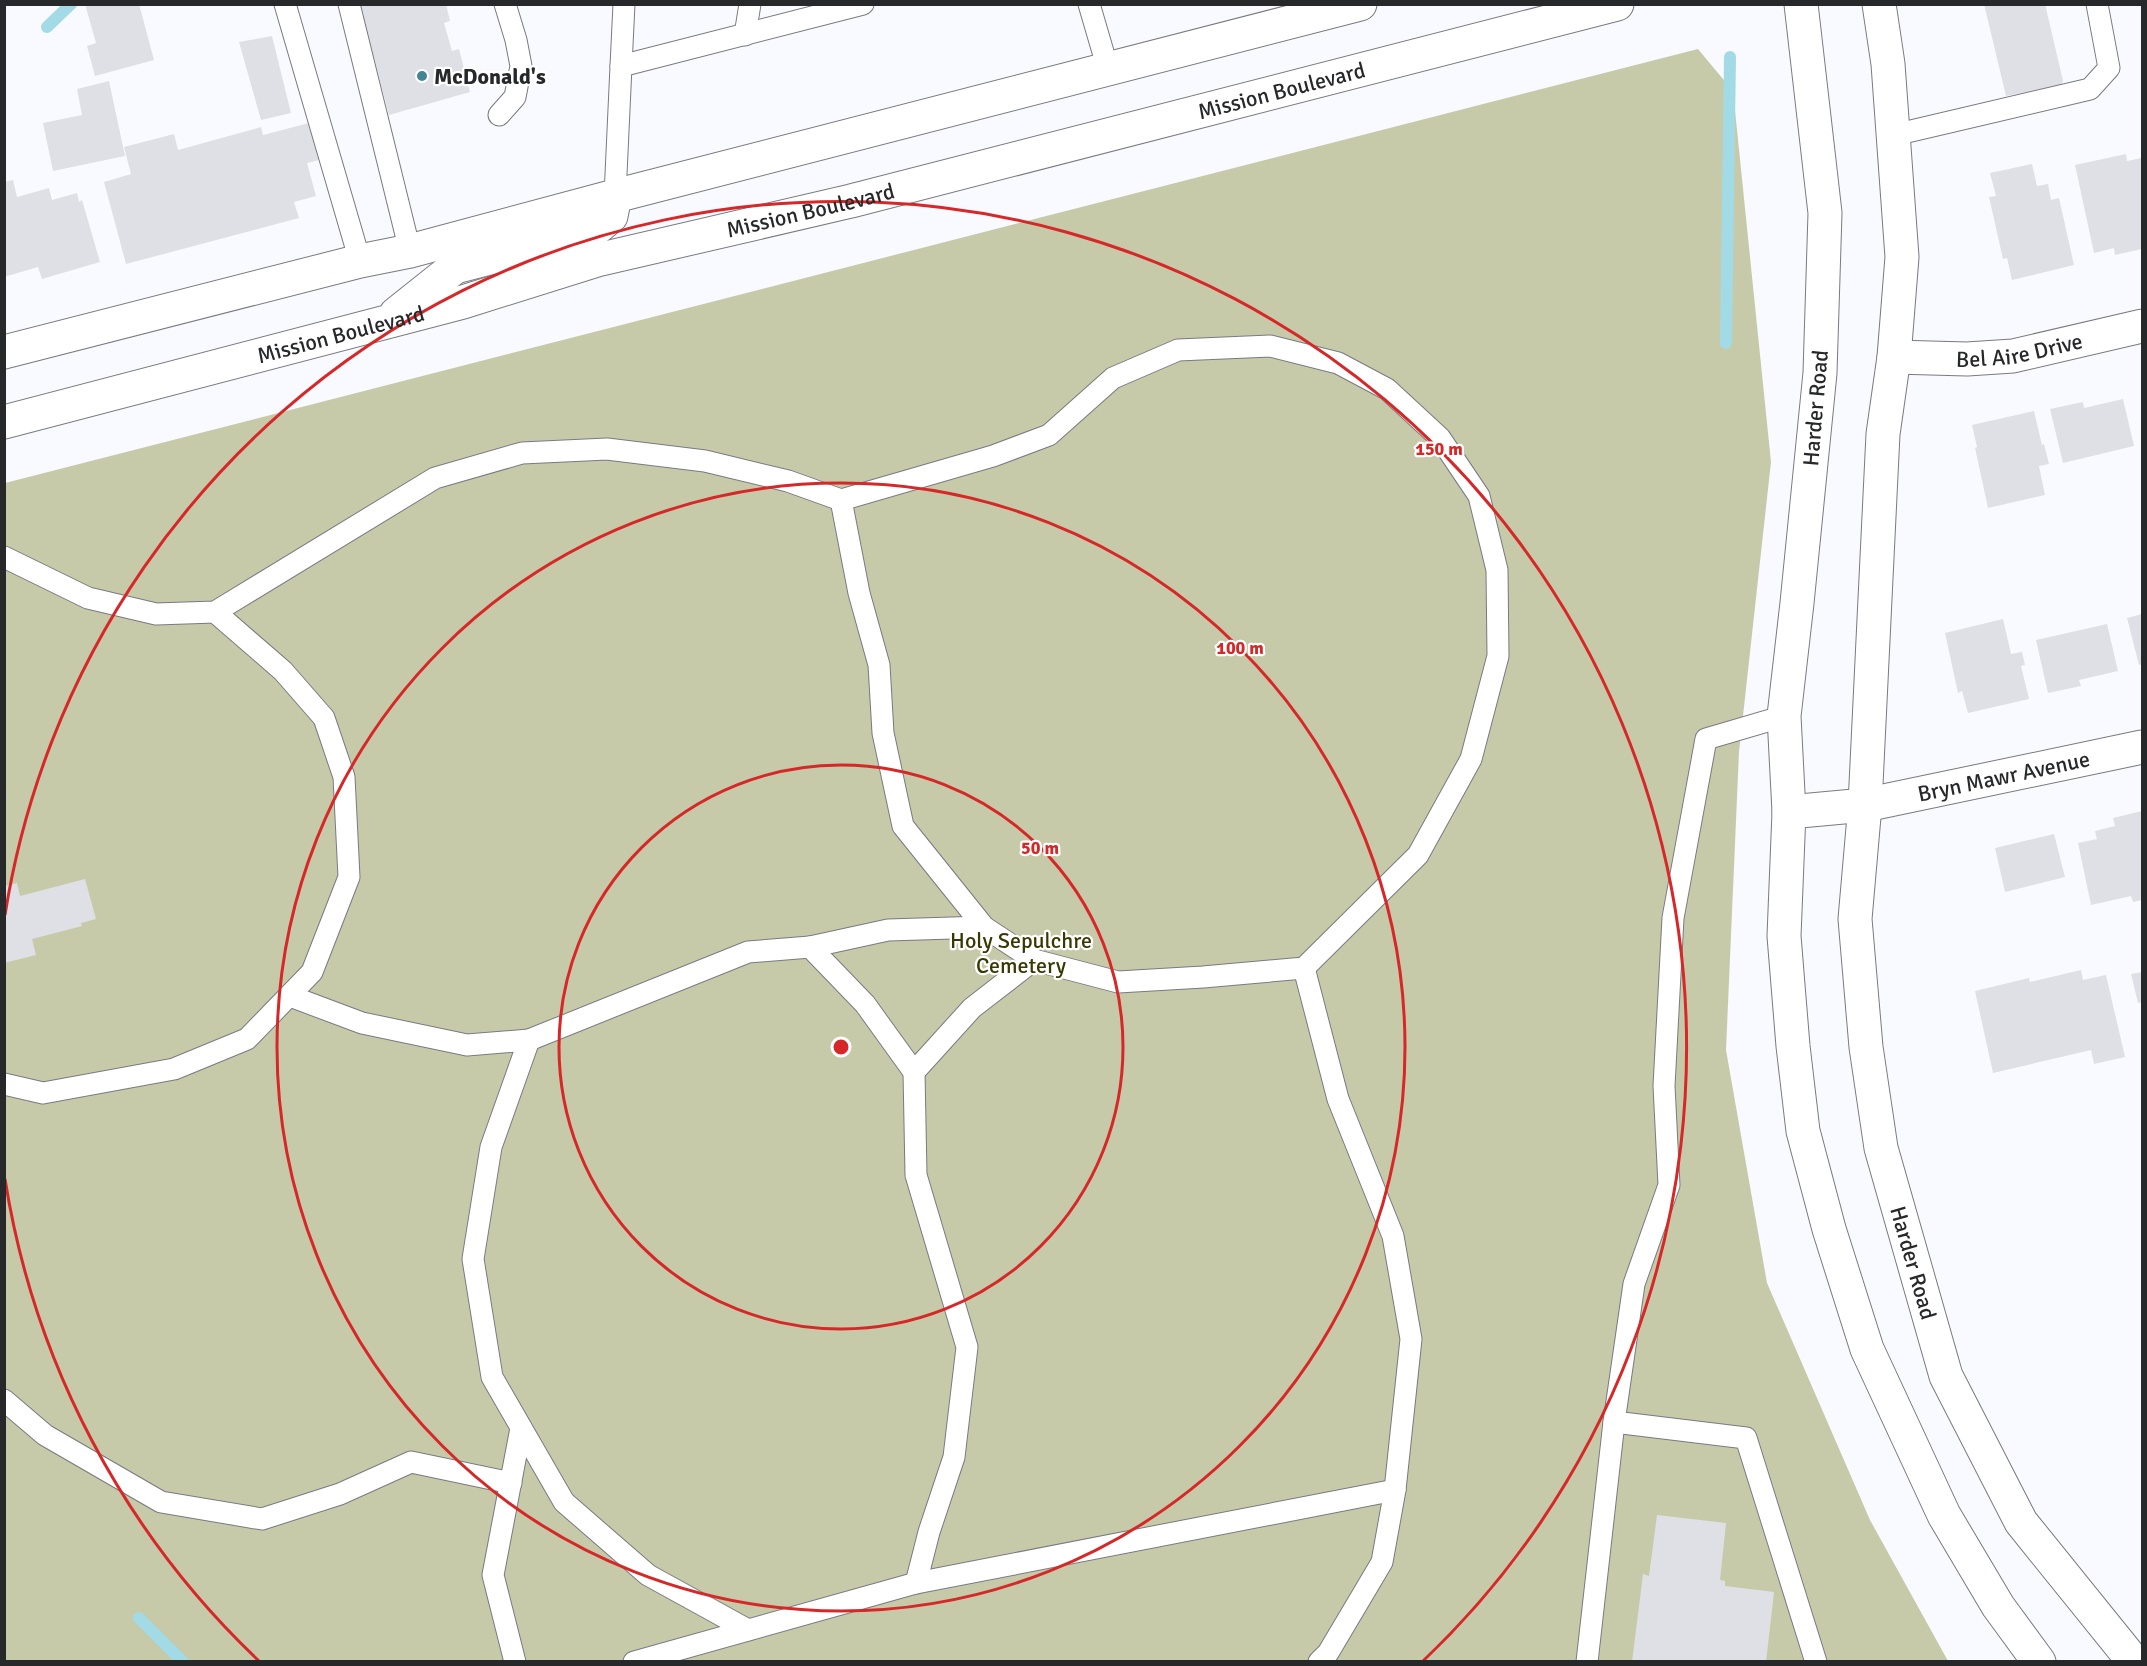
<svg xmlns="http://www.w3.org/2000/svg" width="2147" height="1666" viewBox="0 0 2147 1666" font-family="Signika,sans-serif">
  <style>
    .green { fill: #c7caa9 }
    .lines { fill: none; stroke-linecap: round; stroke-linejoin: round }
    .stream { stroke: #a2dbe5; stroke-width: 12 }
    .building { fill: #dfe0e6 }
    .service-casing { stroke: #797a80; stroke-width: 23 }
    .minor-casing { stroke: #797a80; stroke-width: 35 }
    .tertiary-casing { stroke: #797a80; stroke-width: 35 }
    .primary-casing { stroke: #797a80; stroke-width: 35 }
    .service { stroke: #fff; stroke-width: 21 }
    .minor { stroke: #fff; stroke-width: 33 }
    .tertiary { stroke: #fff; stroke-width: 33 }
    .primary { stroke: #fff; stroke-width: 33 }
    .ring { fill: none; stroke: #d62828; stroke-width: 3 }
    .poi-dot { fill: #428495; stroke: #fff; stroke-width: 2 }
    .labels { text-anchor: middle; stroke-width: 4.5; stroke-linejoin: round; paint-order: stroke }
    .poi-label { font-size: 22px; font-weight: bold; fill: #27282a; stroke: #fff; text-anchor: start }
    .street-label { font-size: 22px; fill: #27282a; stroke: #fff }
    .park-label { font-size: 22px; fill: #383902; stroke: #fff }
    .centre { fill: #d62828; stroke: #fff; stroke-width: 3 }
    .ring-label { font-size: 18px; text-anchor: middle; font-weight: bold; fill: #d62828; stroke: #fff; stroke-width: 4.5; stroke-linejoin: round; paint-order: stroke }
  </style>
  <rect width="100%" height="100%" fill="#f9faff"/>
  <polygon class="green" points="1698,49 1733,91 1771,462 1739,752 1726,1050 1767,1283 1870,1520 1948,1661 5,1662 5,483"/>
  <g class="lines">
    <g class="stream">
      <polyline points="47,27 71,4"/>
      <polyline points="1726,343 1730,57"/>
      <polyline points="139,1618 183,1662"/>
    </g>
  </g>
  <g class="building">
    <polygon points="85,4 139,4 154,60 95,76 87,46 96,43"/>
    <polygon points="354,4 446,4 450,21 444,23 452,51 459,49 470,92 389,115 374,58 369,59"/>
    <polygon points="1984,4 2045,4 2063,81 2061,85 2006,96"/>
    <polygon points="272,36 291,113 261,120 239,42"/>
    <polygon points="109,81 125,156 53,171 43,123 82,115 77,89"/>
    <polygon points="309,123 319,160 307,163 316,196 294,202 299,218 126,264 104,182 131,174 124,147 174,134 178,150 261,127 263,135"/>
    <polygon points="2126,154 2127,161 2142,158 2142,249 2115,255 2114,248 2094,253 2075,165"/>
    <polygon points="2032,164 2037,186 2048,184 2051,200 2059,198 2074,265 2012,280 2007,258 2003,259 1989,197 1996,196 1990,173"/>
    <polygon points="13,180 17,197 49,188 52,200 77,193 79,202 82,200 100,262 42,279 38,267 4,277 4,182"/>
    <polygon points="2123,399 2134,446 2063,463 2050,409 2083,402 2084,408"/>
    <polygon points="2034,411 2042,445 2044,444 2049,464 2039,466 2045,495 1988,508 1975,448 1977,447 1972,425"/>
    <polygon points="2142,614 2142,664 2139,665 2127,618"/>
    <polygon points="2003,619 2011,654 2022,652 2025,665 2021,666 2029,699 1968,713 1962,691 1958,693 1945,633"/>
    <polygon points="2107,624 2118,671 2079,680 2081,686 2048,693 2036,640"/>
    <polygon points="2142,811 2142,900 2133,902 2131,896 2091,905 2078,843 2097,839 2095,831 2115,826 2113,818"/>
    <polygon points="2054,834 2065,877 2005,892 1995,848"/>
    <polygon points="85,879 96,919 81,923 82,926 32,939 36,955 4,963 4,886 17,883 20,896"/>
    <polygon points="2081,970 2083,980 2106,975 2125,1057 2094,1064 2091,1050 1993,1073 1975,991 2029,978 2030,982"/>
    <polygon points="2142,972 2142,1002 2138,1003 2131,974"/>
    <polygon points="1657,1515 1726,1523 1720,1580 1725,1581 1725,1586 1774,1592 1766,1662 1632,1662 1643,1574 1649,1576"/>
  </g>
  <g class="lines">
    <defs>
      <g id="service">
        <polyline points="285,4 360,261"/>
        <polyline points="349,4 410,251"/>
        <polyline points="1089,4 1108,69"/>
        <polyline points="745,35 750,4"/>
        <polyline points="621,66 624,4"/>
        <polyline points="499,115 515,97 521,66 516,40 505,4"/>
        <polyline points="1894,135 2090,89 2109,68 2097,4"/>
        <polyline points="615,196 621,66 863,4"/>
        <polyline points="4,557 88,598 156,614 215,612 435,478 522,453 607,449 705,461 788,481 841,500 993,456 1049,435 1113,378 1178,350 1270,346 1338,363 1387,389 1440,438 1479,496 1497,570 1498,656 1471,759 1418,855 1304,968 1203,977 1118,982 1034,960 984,927 903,826 883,733 879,665 859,593 841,500"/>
        <polyline points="1784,716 1706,739 1673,918 1664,1086 1669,1185 1634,1284 1614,1422 1746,1438 1816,1662"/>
        <polyline points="984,927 888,930 810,947 865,1004 914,1072 972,1008 1034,960"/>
        <polyline points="1304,968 1338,1099 1393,1236 1411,1339 1395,1490 1382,1562 1328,1653 1319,1662"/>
        <polyline points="290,996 362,1023 467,1045 529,1040 748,952 810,947"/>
        <polyline points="529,1040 491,1147 473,1259 492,1377 564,1502 648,1575 748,1630"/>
        <polyline points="914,1072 916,1175 967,1347 954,1457 929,1532 916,1583"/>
        <polyline points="4,1084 43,1093 174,1069 247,1039 312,972 349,877 344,777 324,718 283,671 215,612"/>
        <polyline points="4,1400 45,1435 161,1502 262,1519 340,1494 411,1462 511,1483"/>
        <polyline points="515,1662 493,1575 521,1428"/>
        <polyline points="634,1662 916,1583 1395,1490"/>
        <polyline points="1587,1662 1614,1422"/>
      </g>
      <g id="minor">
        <path id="s1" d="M 1894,357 L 1967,359 L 2013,356 L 2142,326"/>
        <path id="s2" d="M 1789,812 L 1865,805 L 2142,747"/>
      </g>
      <g id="tertiary">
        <polyline points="1801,4 1825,213 1820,373 1797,603 1784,716 1789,812 1784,936 1793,1046 1803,1131 1829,1229 1867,1349 1944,1515 1998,1606 2039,1662"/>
        <path id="s3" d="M 1879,4 L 1888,64 L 1902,257 L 1894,357 L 1883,434 L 1865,805 L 1855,919 L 1866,1047 L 1881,1148 L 1946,1376 L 2021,1522 L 2134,1662"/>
      </g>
      <g id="primary">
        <polyline points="396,314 455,267 593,231 611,216 615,196"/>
        <polyline points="4,352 360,261 410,251 615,196 1360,4"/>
        <path id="s4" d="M 4,422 L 463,302 L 597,260 L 851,201 L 1617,4"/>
      </g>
    </defs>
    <use href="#service" class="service-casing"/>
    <use href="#minor" class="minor-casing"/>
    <use href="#tertiary" class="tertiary-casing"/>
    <use href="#primary" class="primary-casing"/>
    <use href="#service" class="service"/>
    <use href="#minor" class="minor"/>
    <use href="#tertiary" class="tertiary"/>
    <use href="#primary" class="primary"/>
  </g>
  <g class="ring">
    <circle cx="841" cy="1047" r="282"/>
    <circle cx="841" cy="1047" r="564"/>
    <path d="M259 1661A846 846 0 0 1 5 1179M5 915A846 846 0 1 1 1423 1661"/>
  </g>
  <circle class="poi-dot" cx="422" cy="76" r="6"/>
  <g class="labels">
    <g class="poi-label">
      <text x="434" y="84">McDonald's</text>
    </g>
    <g class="street-label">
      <text dy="8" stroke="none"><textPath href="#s4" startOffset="1320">Mission Boulevard</textPath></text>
      <text dy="8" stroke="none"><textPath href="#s4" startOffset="834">Mission Boulevard</textPath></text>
      <text dy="8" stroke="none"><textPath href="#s4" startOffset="348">Mission Boulevard</textPath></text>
      <text dy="8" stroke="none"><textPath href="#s1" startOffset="126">Bel Aire Drive</textPath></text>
      <text transform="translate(1815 408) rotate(-85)" y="8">Harder Road</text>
      <text dy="8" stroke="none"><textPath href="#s2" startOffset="218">Bryn Mawr Avenue</textPath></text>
      <text dy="8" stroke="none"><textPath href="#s3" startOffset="1268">Harder Road</textPath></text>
    </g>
    <g class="park-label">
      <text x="1021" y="948">Holy Sepulchre<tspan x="1021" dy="25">Cemetery</tspan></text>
    </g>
  </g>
  <circle cx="841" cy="1047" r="9" class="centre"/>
  <g class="ring-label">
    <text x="1439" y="455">150 m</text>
    <text x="1240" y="654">100 m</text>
    <text x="1040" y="854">50 m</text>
  </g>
  <rect width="2147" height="1666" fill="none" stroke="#27282a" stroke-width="12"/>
</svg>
